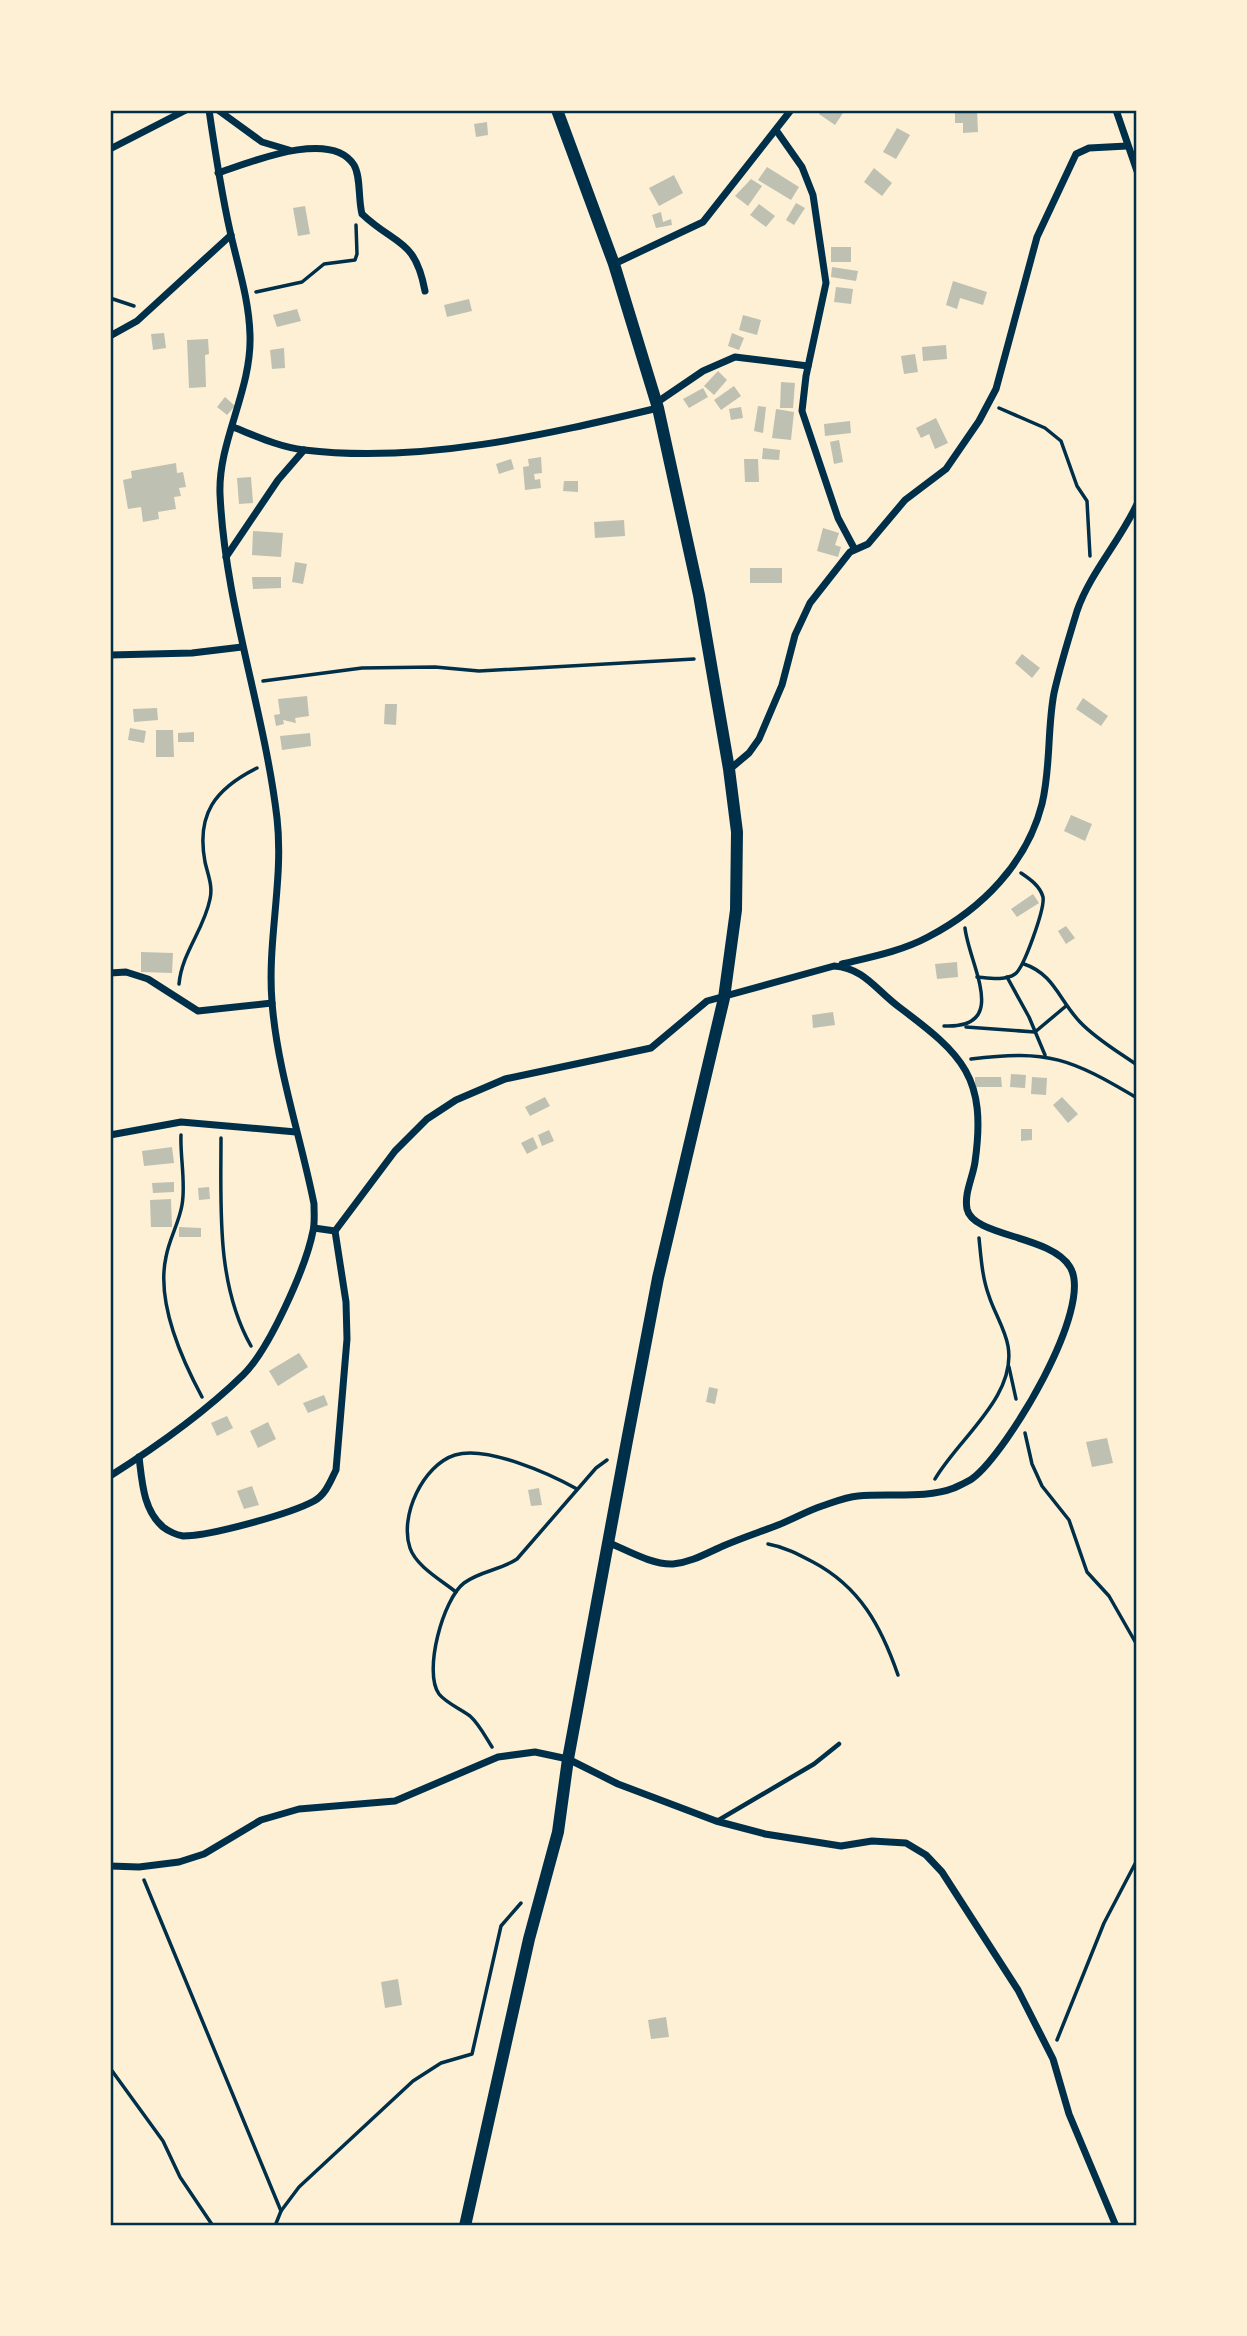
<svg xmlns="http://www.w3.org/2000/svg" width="1247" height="2336" viewBox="0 0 1247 2336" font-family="'Nunito Sans',sans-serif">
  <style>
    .building { fill: #bec0b2 }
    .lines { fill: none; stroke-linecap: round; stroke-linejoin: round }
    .path { stroke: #003049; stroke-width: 3.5 }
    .service { stroke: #003049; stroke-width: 4.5 }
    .minor { stroke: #003049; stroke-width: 7 }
    .tertiary { stroke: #003049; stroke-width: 12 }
    .neatline { fill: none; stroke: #003049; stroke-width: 2.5 }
  </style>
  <rect width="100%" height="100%" fill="#fdf0d5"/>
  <g class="building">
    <polygon points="822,110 845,110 835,125 819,114"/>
    <polygon points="955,110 977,110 978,132 963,133 963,123 955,123"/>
    <polygon points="487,122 488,135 476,137 474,124"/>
    <polygon points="897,128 910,135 896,159 883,152"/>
    <polygon points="767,167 799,187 791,200 758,180"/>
    <polygon points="874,168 892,183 882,196 864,182"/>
    <polygon points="674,175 683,193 659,206 649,188"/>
    <polygon points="751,179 762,186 748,206 735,196"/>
    <polygon points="796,203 805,208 794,225 786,220"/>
    <polygon points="759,204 775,216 766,227 750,215"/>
    <polygon points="305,206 310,234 298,236 293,208"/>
    <polygon points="661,212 663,222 671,219 672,225 656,228 652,215"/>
    <rect x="831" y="247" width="20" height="15"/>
    <polygon points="832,267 858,271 856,281 831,277"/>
    <polygon points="953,281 987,292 983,305 960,298 957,309 946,305"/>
    <polygon points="836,287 853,289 851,304 834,302"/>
    <polygon points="469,299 472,311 447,317 444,305"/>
    <polygon points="297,309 301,321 277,327 273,315"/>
    <polygon points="743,315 761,320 757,335 739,330"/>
    <polygon points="164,333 166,348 153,350 151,334"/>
    <polygon points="732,333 744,338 739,350 728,346"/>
    <polygon points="208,339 209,354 205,355 206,387 189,388 187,340"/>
    <polygon points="946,345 947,359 923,361 922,347"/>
    <polygon points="284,348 285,368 272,369 270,350"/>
    <polygon points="915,354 918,372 904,374 901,356"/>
    <polygon points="718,371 727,380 714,395 704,386"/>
    <polygon points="781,382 795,383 793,408 780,408"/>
    <polygon points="734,386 741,396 721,410 714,400"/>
    <polygon points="703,388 708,397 689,408 683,399"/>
    <polygon points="225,397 235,406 227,415 217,407"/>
    <polygon points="758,406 766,407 763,433 754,431"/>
    <polygon points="741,407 743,418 731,420 729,409"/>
    <polygon points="776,409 794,412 791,440 772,438"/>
    <polygon points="936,418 948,443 935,449 929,434 921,438 916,428"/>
    <polygon points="850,421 851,433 825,436 824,424"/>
    <polygon points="839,440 843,462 834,464 830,442"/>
    <polygon points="763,448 780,450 779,460 762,459"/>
    <polygon points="541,457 542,473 534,474 535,480 540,479 541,488 525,490 523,467 529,466 528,459"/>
    <polygon points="511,459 514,469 499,474 496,464"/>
    <polygon points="744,459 758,459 759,482 745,482"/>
    <polygon points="176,463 177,473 183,472 186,487 179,488 181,496 174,497 176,509 158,512 159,519 143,522 141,507 128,509 123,480 132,478 131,471"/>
    <polygon points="251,477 253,503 239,504 237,478"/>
    <polygon points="564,481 578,481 578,492 563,491"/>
    <polygon points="624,520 625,536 595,538 594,522"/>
    <polygon points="823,528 839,533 835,545 841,547 838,557 817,551"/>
    <polygon points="253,531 283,533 281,557 252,555"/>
    <polygon points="295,562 307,564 303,584 292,582"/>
    <rect x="750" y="568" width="32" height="15"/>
    <polygon points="252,577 281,577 281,588 253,589"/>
    <polygon points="1022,654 1040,668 1032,678 1015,663"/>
    <polygon points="307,696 309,716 295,718 296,723 283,720 284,724 276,726 274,715 280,714 278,699"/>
    <polygon points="1083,698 1108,716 1101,726 1076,709"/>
    <polygon points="385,704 397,704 396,725 384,724"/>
    <polygon points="157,708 158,720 134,722 133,709"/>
    <polygon points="130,728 146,731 144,743 128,740"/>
    <polygon points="156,730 173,730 174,757 156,757"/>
    <polygon points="194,732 194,742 178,742 178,733"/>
    <polygon points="310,733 311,746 282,750 280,736"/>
    <polygon points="1071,815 1092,824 1085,841 1064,831"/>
    <polygon points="1033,894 1039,903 1017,917 1011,909"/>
    <polygon points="1066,926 1075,938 1066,944 1058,931"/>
    <polygon points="141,952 173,953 172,973 141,972"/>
    <polygon points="957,962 958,977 937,979 935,964"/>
    <polygon points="833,1012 835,1025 813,1028 812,1015"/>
    <polygon points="1011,1074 1026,1075 1025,1088 1010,1087"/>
    <polygon points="975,1077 1001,1077 1002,1087 975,1087"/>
    <polygon points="1032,1077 1047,1078 1046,1095 1031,1094"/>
    <polygon points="545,1097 550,1106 530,1116 525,1107"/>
    <polygon points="1062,1097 1078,1114 1068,1123 1053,1105"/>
    <polygon points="1021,1129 1032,1129 1032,1140 1021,1141"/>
    <polygon points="549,1130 554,1141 542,1146 538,1135"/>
    <polygon points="533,1137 538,1148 527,1154 521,1143"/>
    <polygon points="172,1147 174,1163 144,1166 142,1151"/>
    <polygon points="174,1182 174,1192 153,1193 152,1183"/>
    <polygon points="209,1187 210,1199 199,1200 198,1188"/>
    <polygon points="171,1199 172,1227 151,1227 150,1200"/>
    <polygon points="179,1227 201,1228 201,1237 179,1237"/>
    <polygon points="299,1353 308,1367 278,1386 269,1371"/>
    <polygon points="709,1387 718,1389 715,1404 706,1402"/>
    <polygon points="324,1395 328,1405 308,1413 303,1403"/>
    <polygon points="227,1416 233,1428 217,1436 211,1423"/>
    <polygon points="268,1422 276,1439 258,1448 250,1431"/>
    <polygon points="1107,1438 1113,1463 1092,1467 1086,1442"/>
    <polygon points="252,1486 259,1505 244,1509 237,1491"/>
    <polygon points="539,1488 542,1505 531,1506 528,1490"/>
    <polygon points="398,1979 402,2005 385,2008 381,1982"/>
    <polygon points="666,2017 669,2037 651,2039 648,2020"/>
  </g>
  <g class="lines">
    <g class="path">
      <polyline points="256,292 302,282 324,264 355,260 357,254 356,225"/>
      <polyline points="110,298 134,306"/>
      <polyline points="999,408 1045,428 1061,441 1077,486 1087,501 1090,556"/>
      <polyline points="263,681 362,668 435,667 479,671 694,659"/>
      <path d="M 1024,964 C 1054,974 1059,1000 1080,1022 C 1096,1039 1117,1051 1137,1065"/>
      <path d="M 977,977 C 989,978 1005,981 1015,974 C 1024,968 1045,908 1043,897 C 1040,886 1030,879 1021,873"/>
      <polyline points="1007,977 1029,1017 1045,1055"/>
      <path d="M 179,984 C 182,952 204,930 210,899 C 213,886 208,875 205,862 C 196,814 215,789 257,768"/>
      <path d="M 944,1026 C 1011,1029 969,965 965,928"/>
      <polyline points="966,1027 1035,1032 1066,1006"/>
      <path d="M 971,1059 C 1049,1049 1071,1059 1137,1098"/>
      <path d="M 181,1135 C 180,1157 186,1183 182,1205 C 179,1223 169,1239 166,1257 C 156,1302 181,1358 202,1397"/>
      <path d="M 221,1138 C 221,1208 216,1284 251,1346"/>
      <polyline points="1009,1367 1016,1399"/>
      <polyline points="1025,1433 1032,1464 1042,1486 1069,1520 1087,1572 1109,1596 1137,1645"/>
      <path d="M 935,1479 C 958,1439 1017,1396 1008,1346 C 1005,1329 994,1312 989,1296 C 982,1277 981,1257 979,1238"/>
      <path d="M 768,1544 C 785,1547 798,1554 813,1562 C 860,1587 881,1626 898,1675"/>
      <path d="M 456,1592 C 441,1580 416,1566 410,1548 C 399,1516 423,1465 455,1455 C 486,1445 550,1474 577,1489"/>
      <path d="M 492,1747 C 485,1736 479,1724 470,1716 C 461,1709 446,1703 439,1694 C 423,1672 443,1599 464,1583 C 480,1571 501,1570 517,1559 L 596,1468 L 607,1460"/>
      <polyline points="144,1880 281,2211"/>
      <polyline points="1057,2040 1104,1923 1137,1860"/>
      <polyline points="110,2068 163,2141 180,2177 213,2226"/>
      <polyline points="275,2226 281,2211 299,2187 413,2081 441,2063 472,2054 501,1926 521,1903"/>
    </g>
    <polyline class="service" points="717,1821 814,1764 839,1744"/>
    <g class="minor">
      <polyline points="218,110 262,142 289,150"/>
      <polyline points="1116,110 1137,171"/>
      <polyline points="776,130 802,167 813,195 826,283 806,376 802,411 838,518 854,548"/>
      <polyline points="110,149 186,110"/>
      <path d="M 218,173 C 248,163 331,128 354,165 C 361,177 358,199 362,214 C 396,246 415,238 425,291"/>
      <polyline points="614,264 703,222 791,110"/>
      <polyline points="110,336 137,321 231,235"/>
      <polyline points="656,403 703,371 735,357 808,366"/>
      <path d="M 233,427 C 256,436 279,447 304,450 C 421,464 545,435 658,408"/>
      <polyline points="226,557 278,480 304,450"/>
      <polyline points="110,655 192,653 242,647"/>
      <polyline points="730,769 749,753 759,739 782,685 795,635 810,603 850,552 868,544 905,500 946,469 979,421 996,389 1037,237 1076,154 1089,148 1127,146"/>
      <path d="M 842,964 C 871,957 902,951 928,937 C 982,909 1027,863 1042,804 C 1051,767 1047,730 1054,693 C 1060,666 1069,637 1077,611 C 1090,573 1120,541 1137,504"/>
      <polyline points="110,973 126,972 148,979 198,1011 272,1003"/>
      <polyline points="110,1135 181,1122 296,1132"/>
      <path d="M 314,1228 L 335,1231 L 395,1151 L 427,1119 L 456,1100 L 505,1079 L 651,1048 L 707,1001 L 834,966 C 864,968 876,990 899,1007 C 963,1055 987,1077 975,1162 C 973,1177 964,1193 967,1209 C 973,1237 1051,1235 1070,1267 C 1095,1307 1007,1452 973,1478 C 968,1482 960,1485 954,1488 C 926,1499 889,1493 858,1496 C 846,1497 834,1502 822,1506 C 807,1511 793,1519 778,1525 C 760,1532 741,1538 723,1546 C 707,1553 692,1562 673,1564 C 652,1565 627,1550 607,1542"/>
      <path d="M 139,1457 C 142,1481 143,1510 163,1527 C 168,1531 177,1535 183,1536 C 210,1536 290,1514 314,1501 C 326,1494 330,1482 336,1470 L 347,1339 L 346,1302 L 335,1231"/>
      <path d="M 110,1476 C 156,1447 204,1413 243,1375 C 269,1350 306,1267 313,1231 C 315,1223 314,1213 314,1204 C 301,1138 277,1069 272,1002 C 267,940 284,880 277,818 C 264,709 225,605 220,494 C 218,441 252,390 250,335 C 249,299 238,267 230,231 C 221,191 215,151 209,110"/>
      <polyline points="110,1866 139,1867 179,1862 204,1854 261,1820 299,1809 395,1801 498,1757 535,1752 568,1759 618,1784 716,1821 765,1834 841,1846 872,1841 906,1843 926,1855 942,1872 1018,1990 1053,2059 1069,2114 1116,2226"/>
    </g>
    <polyline class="tertiary" points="465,2226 529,1939 558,1832 568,1759 626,1446 658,1278 724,998 736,910 737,832 729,769 699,595 658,408 614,264 557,110"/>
  </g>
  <rect width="1247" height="2336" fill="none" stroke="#fdf0d5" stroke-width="224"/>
  <rect x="112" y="112" width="1023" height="2112" class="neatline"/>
</svg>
